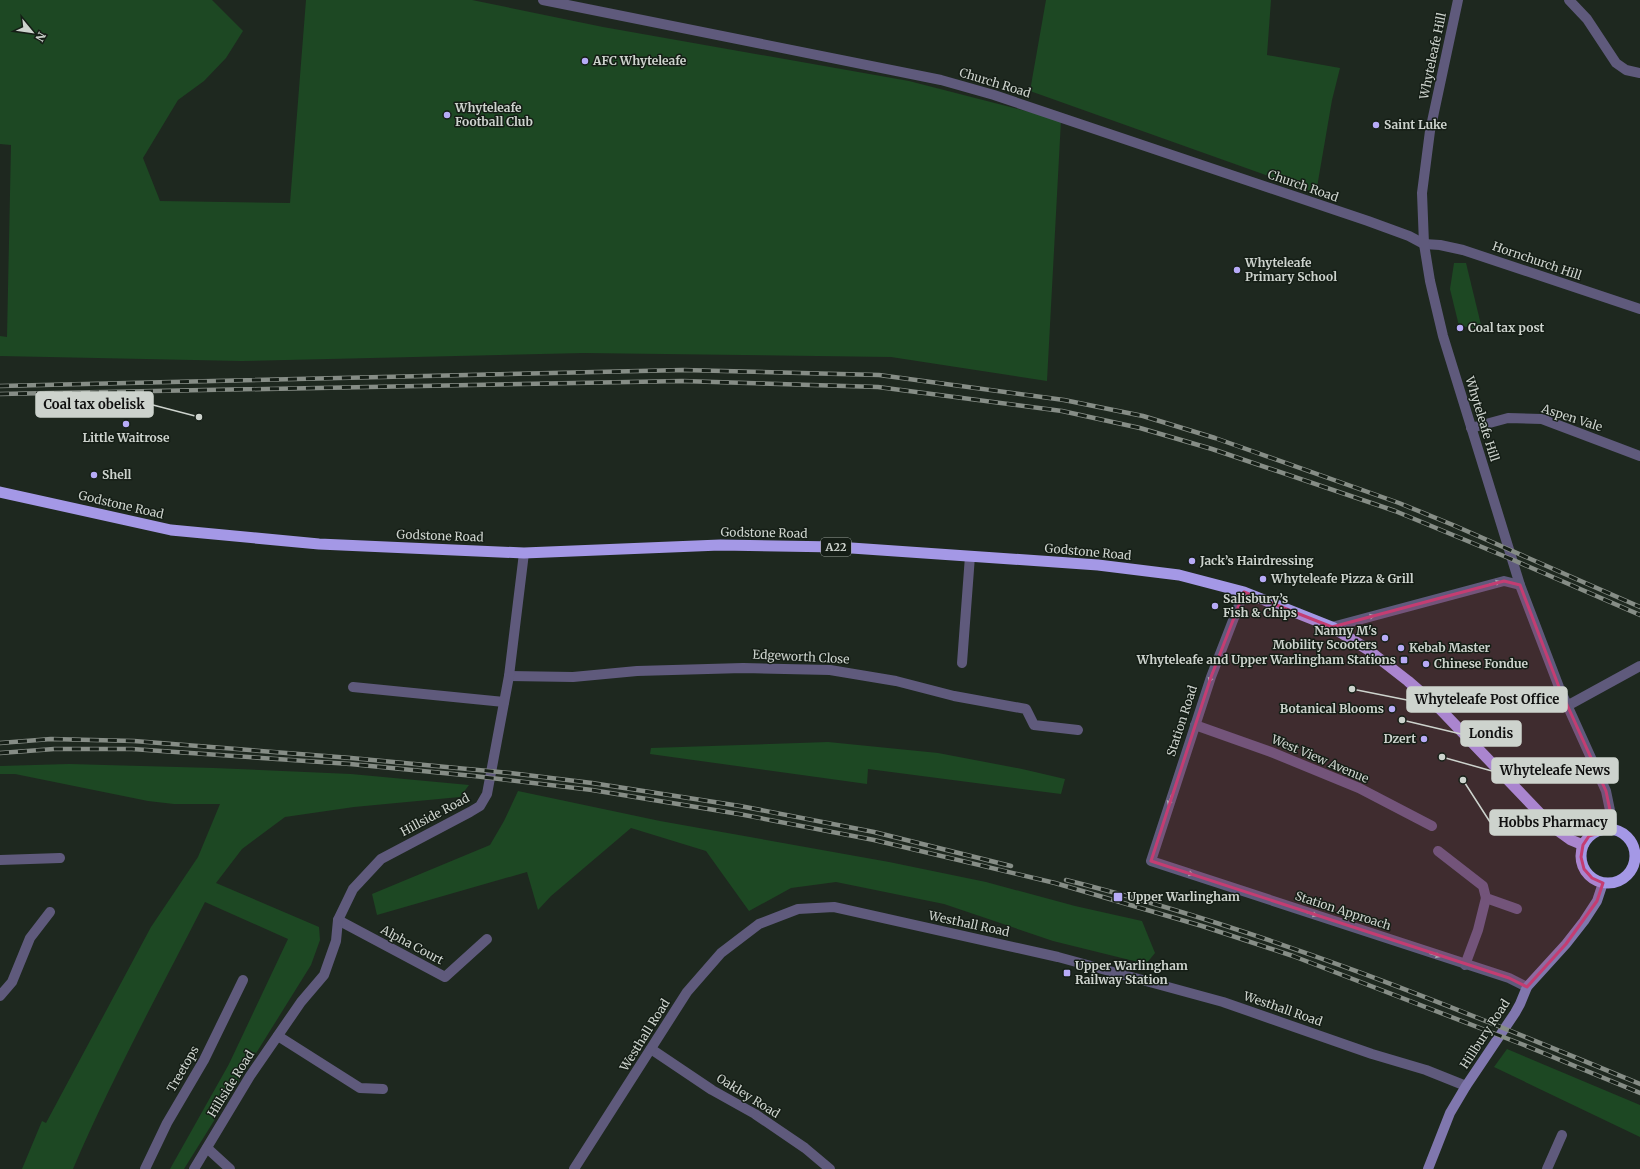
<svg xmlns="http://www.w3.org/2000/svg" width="1640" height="1169" viewBox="0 0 1640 1169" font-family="Merriweather,serif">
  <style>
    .green { fill: #1d4823 }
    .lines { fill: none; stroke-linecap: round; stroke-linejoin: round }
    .minor { stroke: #5f5a7c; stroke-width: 10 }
    .tertiary { stroke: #5f5a7c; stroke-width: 10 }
    .secondary { stroke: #8077ae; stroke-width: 10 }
    .trunk { stroke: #a498e6; stroke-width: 11 }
    .rail-casing { stroke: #868d86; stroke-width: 4.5 }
    .rail { stroke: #151e16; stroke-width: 3; stroke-dasharray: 9; stroke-linecap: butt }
    .oneway { fill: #a6a9b1 }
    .marked { fill: #c43d72; fill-opacity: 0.2; stroke: #c43d72; stroke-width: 3; stroke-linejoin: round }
    .poi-dot { fill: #b7abf7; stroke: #151e16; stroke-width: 1.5 }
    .labels { text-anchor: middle; stroke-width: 3; stroke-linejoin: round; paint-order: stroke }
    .shield { fill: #151e16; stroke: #969d96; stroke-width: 1 }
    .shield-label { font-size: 11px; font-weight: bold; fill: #cdd3cd }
    .street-label { font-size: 12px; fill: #cdd3cd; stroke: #151e16 }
    .poi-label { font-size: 12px; font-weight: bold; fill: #cdd3cd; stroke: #151e16; text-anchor: start }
    .leader { fill: none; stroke: #cdd3cd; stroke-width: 1.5 }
    .callout-dot { fill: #cdd3cd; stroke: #151e16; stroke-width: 1.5 }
    .callout { fill: #cdd3cd; stroke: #cdd3cd; stroke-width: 1.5 }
    .callout-label { font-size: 13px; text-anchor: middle; font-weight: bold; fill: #111 }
  </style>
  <rect width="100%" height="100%" fill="#1e281f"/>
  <g class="green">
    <polygon points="0,0 212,0 243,31 226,58 204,81 178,100 143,158 160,201 290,203 306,0 472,0 603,27 909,81 1061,120 1047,381 891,357 584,353 242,361 0,356 0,336 7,337 11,145 0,144"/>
    <polygon points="1046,0 1271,0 1267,55 1340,68 1332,100 1316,193 1030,91"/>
    <polygon points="1454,263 1466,263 1482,329 1459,326 1450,289"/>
    <polygon points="828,742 938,753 1022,769 1065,779 1061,794 868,769 867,784 650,754 651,748"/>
    <path d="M 69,764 L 214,768 L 351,774 L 469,785 L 460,797 L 354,807 L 285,817 L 242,849 L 216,883 L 319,927 L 320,940 L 311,965 L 184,1169 L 170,1169 L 229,1064 L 288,939 L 205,902 C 160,990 112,1078 73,1169 L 22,1169 L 42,1121 L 46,1123 L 151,927 L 198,857 L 220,804 L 174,804 L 148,801 L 15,774 L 0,774 L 0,766 Z"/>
    <polygon points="518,791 660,821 889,862 986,882 1075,906 1142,921 1155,953 1146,964 1053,941 944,904 836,882 791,888 749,911 706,851 631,828 551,896 538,910 527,872 377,915 372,894 490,845 504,821"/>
    <polygon points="1507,1049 1640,1105 1640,1137 1494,1067"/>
  </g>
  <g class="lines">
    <g class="minor">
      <polyline points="543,0 941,80 994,95 1368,221 1409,236 1424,244 1440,245 1463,250 1640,309"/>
      <polyline points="1569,0 1587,19 1616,63 1626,70 1640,73"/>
      <polyline points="1471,428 1508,418 1542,419 1640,456"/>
      <polyline points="1244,592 1211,677 1151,861 1509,978 1527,987"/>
      <polyline points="1332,627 1504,581 1520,585"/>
      <polyline points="962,663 970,556"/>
      <polyline points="509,676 573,677 637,671 743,668 830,670 896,681 954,696 1026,709 1034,725 1078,730"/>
      <polyline points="353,687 504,702"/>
      <polyline points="1567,706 1640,666"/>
      <polyline points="1195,725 1271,752 1359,788 1432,826"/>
      <polyline points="1438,851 1483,886 1486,898 1517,909"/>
      <polyline points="0,860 60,858"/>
      <polyline points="338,920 445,977 487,939"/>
      <polyline points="1465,965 1478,930 1486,898"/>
      <polyline points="0,996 12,982 30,938 50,912"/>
      <polyline points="278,1036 360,1088 383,1089"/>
      <polyline points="651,1049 712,1090 755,1114 805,1148 830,1169"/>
      <polyline points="207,1148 230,1169"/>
      <polyline points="145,1169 167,1123 204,1060 243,980"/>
      <polyline points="194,1169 250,1076 301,1002 324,975 336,941 338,920 353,889 381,859 470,812 480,806 487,794 509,676 524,553"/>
      <polyline points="1547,1169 1562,1135"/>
    </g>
    <g class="tertiary">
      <polyline points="1458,0 1430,131 1422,193 1424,244 1430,281 1443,336 1520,585 1559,687 1606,791 1612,820 1611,829"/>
      <polyline points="574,1169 687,992 721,953 759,924 798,909 834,907 1058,957 1223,1002 1372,1054 1426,1070 1466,1086"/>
    </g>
    <polyline class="secondary" points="1428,1169 1450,1113 1466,1086 1515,1013 1520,1004 1527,987 1566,944 1584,921 1597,901 1603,883"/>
    <g class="trunk">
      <polyline points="0,492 171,530 319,544 524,553 720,545 837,547 1098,565 1179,575 1244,592 1332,627 1367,649 1408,681 1440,709 1553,827 1571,840 1583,845"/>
      <circle cx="1608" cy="856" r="27"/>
    </g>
    <defs>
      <g id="rail">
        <polyline points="0,386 683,370 879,375 1064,400 1143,416 1215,438 1399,503 1453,525 1640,607"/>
        <polyline points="0,394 682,381 878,387 1062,411 1140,428 1212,449 1395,511 1511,559 1640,615"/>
        <polyline points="0,743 51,739 134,741 351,758 510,773 592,783 740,806 874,832 1011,866"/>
        <polyline points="0,753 54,749 132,749 350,764 474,776 592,790 739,814 874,840 1055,883 1202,926 1293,956 1524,1045 1640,1093"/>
        <path d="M 1066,880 C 1263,929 1452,1006 1640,1084"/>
      </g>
    </defs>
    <use href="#rail" class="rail-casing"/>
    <use href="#rail" class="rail"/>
  </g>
  <defs><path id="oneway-solid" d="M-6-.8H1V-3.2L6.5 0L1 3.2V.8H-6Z"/></defs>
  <g class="oneway">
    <use href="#oneway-solid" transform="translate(1495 583) rotate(-15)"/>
    <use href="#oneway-solid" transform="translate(1369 617) rotate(-15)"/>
    <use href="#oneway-solid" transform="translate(1211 677) rotate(110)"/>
    <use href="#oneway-solid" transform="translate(1170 800) rotate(108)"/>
    <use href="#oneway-solid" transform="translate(1188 873) rotate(18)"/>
    <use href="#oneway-solid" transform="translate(1312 914) rotate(18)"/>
    <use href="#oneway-solid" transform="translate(1435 955) rotate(18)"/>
  </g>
  <path class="marked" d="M 1504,581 L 1520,585 L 1559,687 L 1606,791 L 1612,820 L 1611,829 L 1589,836 L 1583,845 L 1581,857 L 1584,869 L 1592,878 L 1603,883 L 1597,901 L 1566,944 L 1527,987 L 1509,978 L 1151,861 L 1211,677 L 1244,592 L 1332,627 Z"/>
  <g class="poi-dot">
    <circle cx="585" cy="61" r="4"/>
    <circle cx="447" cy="115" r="4"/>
    <circle cx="1376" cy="125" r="4"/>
    <circle cx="1237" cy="270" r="4"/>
    <circle cx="1460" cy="328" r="4"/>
    <circle cx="126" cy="424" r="4"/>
    <circle cx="94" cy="475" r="4"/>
    <circle cx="1192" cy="561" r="4"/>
    <circle cx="1263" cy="579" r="4"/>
    <circle cx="1215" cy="606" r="4"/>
    <circle cx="1385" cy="638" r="4"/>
    <circle cx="1401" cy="648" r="4"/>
    <rect x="1400" y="656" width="8" height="8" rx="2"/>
    <circle cx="1426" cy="664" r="4"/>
    <circle cx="1392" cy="709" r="4"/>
    <circle cx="1424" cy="739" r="4"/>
    <rect x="1113" y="892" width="10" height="10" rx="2"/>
    <rect x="1063" y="969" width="8" height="8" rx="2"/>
  </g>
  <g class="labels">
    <rect class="shield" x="821" y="538" width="30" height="18" rx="3"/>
    <g class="shield-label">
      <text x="836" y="551">A22</text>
    </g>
    <g class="street-label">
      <text transform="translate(1433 56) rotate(-78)" y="4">Whyteleafe Hill</text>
      <text transform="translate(995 83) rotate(17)" y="4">Church Road</text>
      <text transform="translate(1303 186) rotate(19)" y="4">Church Road</text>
      <text transform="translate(1537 261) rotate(19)" y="4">Hornchurch Hill</text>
      <text transform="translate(1572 418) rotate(18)" y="4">Aspen Vale</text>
      <text transform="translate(1482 419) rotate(73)" y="4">Whyteleafe Hill</text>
      <text transform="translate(121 505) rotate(13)" y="4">Godstone Road</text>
      <text transform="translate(764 533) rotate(1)" y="4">Godstone Road</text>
      <text transform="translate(440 536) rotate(2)" y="4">Godstone Road</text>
      <text transform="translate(1088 552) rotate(5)" y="4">Godstone Road</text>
      <text transform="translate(801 657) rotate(3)" y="4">Edgeworth Close</text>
      <text transform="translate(1182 721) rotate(-72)" y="4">Station Road</text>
      <text transform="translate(1320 759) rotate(23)" y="4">West View Avenue</text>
      <text transform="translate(435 815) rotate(-28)" y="4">Hillside Road</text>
      <text transform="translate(1343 911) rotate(18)" y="4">Station Approach</text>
      <text transform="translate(969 924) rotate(12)" y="4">Westhall Road</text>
      <text transform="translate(412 945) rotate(28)" y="4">Alpha Court</text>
      <text transform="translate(1283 1009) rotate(19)" y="4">Westhall Road</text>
      <text transform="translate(1485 1034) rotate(-57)" y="4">Hillbury Road</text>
      <text transform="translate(645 1035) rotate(-58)" y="4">Westhall Road</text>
      <text transform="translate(183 1069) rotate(-60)" y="4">Treetops</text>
      <text transform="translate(231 1084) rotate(-58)" y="4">Hillside Road</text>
      <text transform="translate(748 1096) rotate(32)" y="4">Oakley Road</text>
    </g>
    <g class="poi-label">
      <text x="593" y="65">AFC Whyteleafe</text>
      <text x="455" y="112">Whyteleafe<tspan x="455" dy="14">Football Club</tspan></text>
      <text x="1384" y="129">Saint Luke</text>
      <text x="1245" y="267">Whyteleafe<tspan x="1245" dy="14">Primary School</tspan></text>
      <text x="1468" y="332">Coal tax post</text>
      <text x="126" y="442" text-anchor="middle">Little Waitrose</text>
      <text x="102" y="479">Shell</text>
      <text x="1200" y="565">Jack’s Hairdressing</text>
      <text x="1271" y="583">Whyteleafe Pizza &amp; Grill</text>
      <text x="1223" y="603">Salisbury’s<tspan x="1223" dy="14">Fish &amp; Chips</tspan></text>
      <text x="1377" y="635" text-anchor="end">Nanny M's<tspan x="1377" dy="14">Mobility Scooters</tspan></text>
      <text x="1409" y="652">Kebab Master</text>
      <text x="1396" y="664" text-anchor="end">Whyteleafe and Upper Warlingham Stations</text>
      <text x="1434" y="668">Chinese Fondue</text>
      <text x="1384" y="713" text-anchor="end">Botanical Blooms</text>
      <text x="1416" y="743" text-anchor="end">Dzert</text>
      <text x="1127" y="901">Upper Warlingham</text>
      <text x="1075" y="970">Upper Warlingham<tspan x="1075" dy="14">Railway Station</tspan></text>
    </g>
  </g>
  <path class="leader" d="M199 417L153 405M1352 689L1407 700M1402 720L1461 734M1442 757L1492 771M1463 780L1490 822"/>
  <g class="callout-dot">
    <circle cx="199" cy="417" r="4"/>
    <circle cx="1352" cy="689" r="4"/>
    <circle cx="1402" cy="720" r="4"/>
    <circle cx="1442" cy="757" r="4"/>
    <circle cx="1463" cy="780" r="4"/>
  </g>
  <g class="callout">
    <rect x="36" y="392" width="117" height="25" rx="4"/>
    <rect x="1407" y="687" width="160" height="25" rx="4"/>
    <rect x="1461" y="721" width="60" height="25" rx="4"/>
    <rect x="1492" y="758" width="126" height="25" rx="4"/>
    <rect x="1490" y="810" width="126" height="25" rx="4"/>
  </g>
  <g class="callout-label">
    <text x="94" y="409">Coal tax obelisk</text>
    <text x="1487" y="704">Whyteleafe Post Office</text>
    <text x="1491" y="738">Londis</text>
    <text x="1555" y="775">Whyteleafe News</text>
    <text x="1553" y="827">Hobbs Pharmacy</text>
  </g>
  <g transform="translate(32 32) rotate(119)" stroke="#151e16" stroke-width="3" paint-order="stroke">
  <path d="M0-3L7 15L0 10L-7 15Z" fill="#cdd3cd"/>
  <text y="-6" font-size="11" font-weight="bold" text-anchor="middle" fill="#cdd3cd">N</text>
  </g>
</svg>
